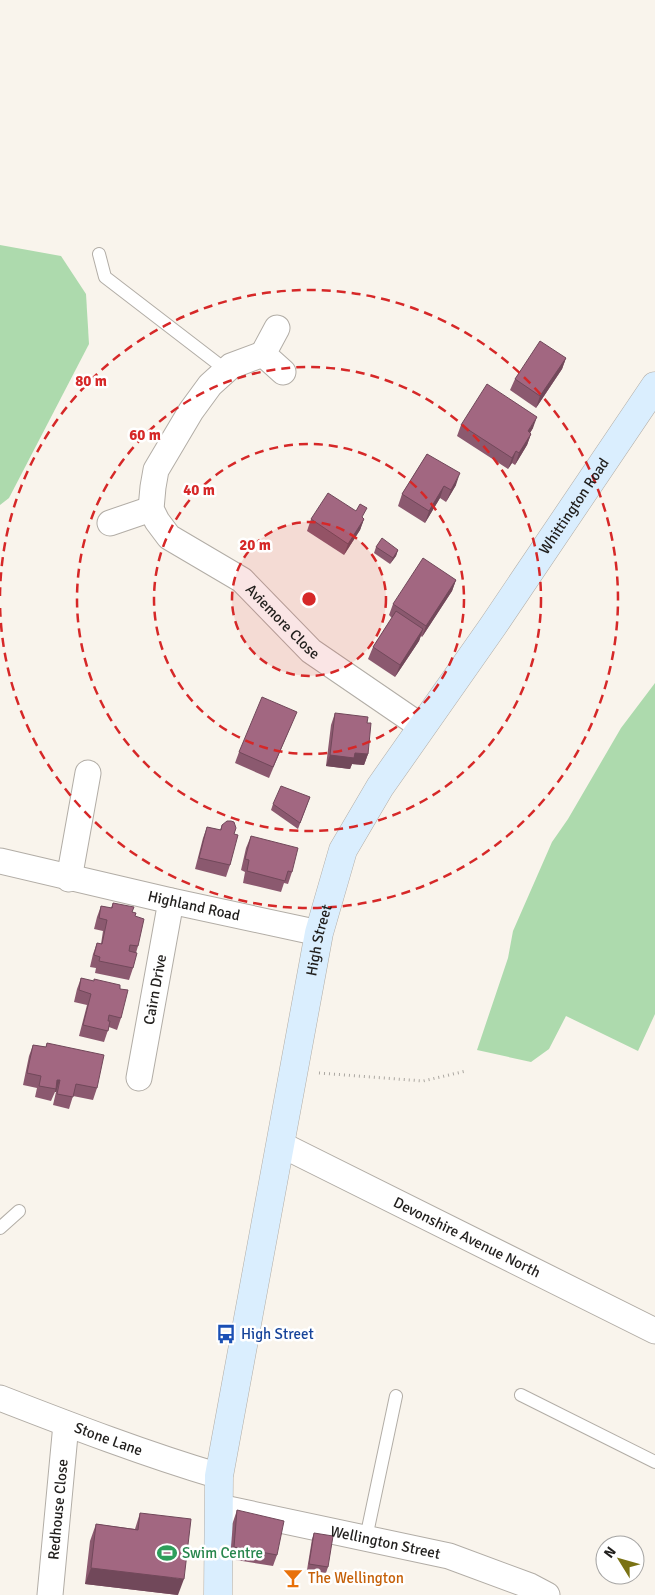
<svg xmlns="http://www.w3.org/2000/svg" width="655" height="1595" viewBox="0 0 655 1595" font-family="Signika,sans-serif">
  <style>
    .green { fill: #addaad }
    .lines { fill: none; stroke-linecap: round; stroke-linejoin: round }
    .lane-casing { stroke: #b2ada6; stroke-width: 14 }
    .street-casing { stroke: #b2ada6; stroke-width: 27 }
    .secondary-casing { stroke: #b2ada6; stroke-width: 29 }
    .path { stroke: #aba7a1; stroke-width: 3; stroke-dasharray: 1 4; stroke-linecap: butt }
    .lane { stroke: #fff; stroke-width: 12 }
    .street { stroke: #fff; stroke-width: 25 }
    .secondary { stroke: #daeefe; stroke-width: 28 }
    .wall { fill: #8b596f }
    .shaded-wall { fill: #71485a }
    .building { fill: #a26781; stroke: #71485a }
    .ring { fill: none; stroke: #d62828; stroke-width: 2.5; stroke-dasharray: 9 6 }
    .labels { text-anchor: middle; stroke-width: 5; stroke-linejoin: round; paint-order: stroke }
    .street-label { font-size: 15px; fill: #201e1c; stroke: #fff }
    .transit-label { font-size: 15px; fill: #164399; stroke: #fff; text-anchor: start }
    .leisure-label { font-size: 15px; fill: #27864d; stroke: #fff; text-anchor: start }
    .food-label { font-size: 15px; fill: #c56008; stroke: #fff; text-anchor: start }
    .centre { fill: #d62828; stroke: #fff; stroke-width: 2.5 }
    .ring-label { font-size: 15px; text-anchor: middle; font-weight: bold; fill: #d62828; stroke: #fff; stroke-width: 5; stroke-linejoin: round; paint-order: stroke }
  </style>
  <rect width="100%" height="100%" fill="#f9f4ec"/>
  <g class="green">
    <polygon points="0,245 61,256 86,294 89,344 9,498 0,505"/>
    <polygon points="655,683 655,1014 638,1051 566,1016 549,1049 531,1062 477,1050 508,958 513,931 552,842 568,819 621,728"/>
  </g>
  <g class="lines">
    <defs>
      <g id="lane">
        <polyline points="99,254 105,277 226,370"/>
        <polyline points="0,1228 19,1211"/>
        <polyline points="521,1395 655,1462"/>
        <polyline points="366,1538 396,1396"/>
      </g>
      <g id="street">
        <polyline points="277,328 263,354 283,372"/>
        <path id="s1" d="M 263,354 L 231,366 L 210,385 L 191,411 L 156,470 L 153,487 L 151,509 L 157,521 L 169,537 L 242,580 L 311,651 L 422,727"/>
        <polyline points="110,523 151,509"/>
        <path id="s2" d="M 0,861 L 171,901 L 319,933"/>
        <polyline points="69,879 88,773"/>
        <path id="s3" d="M 139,1078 L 171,901"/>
        <path id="s4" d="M 280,1144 L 655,1331"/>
        <path id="s5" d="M 0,1398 C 72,1426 145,1454 219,1476"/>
        <path id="s6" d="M 219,1507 L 449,1556 L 530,1586 L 547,1595"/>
        <path id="s7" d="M 50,1595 L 66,1424"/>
      </g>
      <g id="secondary">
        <path id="s8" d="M 218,1595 L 219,1476 L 319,933 L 343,850 L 380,787 L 493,626 L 655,386"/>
      </g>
    </defs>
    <use href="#lane" class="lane-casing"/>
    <use href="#street" class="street-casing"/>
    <use href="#secondary" class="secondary-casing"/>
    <polyline class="path" points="319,1073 423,1081 466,1071"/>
    <use href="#lane" class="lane"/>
    <use href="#street" class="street"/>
    <use href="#secondary" class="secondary"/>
  </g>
  <g class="wall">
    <polygon points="566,358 562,369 536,408 510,390 515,379"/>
    <polygon points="461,425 533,428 530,433 531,434 527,445 515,465 512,463 508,469 457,436"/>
    <polygon points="427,454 456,485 446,502 440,498 425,523 398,506 402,494"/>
    <polygon points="364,518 364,519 360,530 344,555 307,531 311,519"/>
    <polygon points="376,547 398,550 396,556 390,564 374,553"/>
    <polygon points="456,580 452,591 422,637 421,636 419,641 395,677 368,659 373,647 392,618 389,615 393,604"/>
    <polygon points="335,713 368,754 364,765 352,764 350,769 326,766 331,725"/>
    <polygon points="292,723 269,778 235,763 239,752"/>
    <polygon points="310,797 298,829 271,810 273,804"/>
    <polygon points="222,825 234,834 230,865 226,877 195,869 203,838 207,827 220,830"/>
    <polygon points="251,836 292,872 288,884 284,883 281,892 243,883 245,872 241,870 246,848"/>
    <polygon points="113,903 132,912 135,916 138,946 136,953 133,968 129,980 95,973 96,968 90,967 93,954 97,943 101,944 103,931 94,929 97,917 101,906 111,908"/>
    <polygon points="81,978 120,989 121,1018 117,1030 109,1027 104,1042 79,1036 87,1005 74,1002 77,989"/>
    <polygon points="47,1043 97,1088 93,1100 73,1096 69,1109 53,1105 56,1092 55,1092 51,1101 35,1097 37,1088 23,1085 29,1056 33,1045 46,1047"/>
    <polygon points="237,1510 277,1555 273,1566 230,1559 233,1522"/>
    <polygon points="140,1513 178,1595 85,1584 90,1541 96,1524 135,1529"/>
    <polygon points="314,1533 328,1567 326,1573 307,1570 312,1539"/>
  </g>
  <g class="shaded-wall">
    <polygon points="566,358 562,369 536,408 540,396"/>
    <polygon points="537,417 533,428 524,443 528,431"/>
    <polygon points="531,434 527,445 515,465 519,453"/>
    <polygon points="516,451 512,463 508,469 512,458"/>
    <polygon points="460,473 456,485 446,502 451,490"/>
    <polygon points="444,486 440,498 425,523 429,511"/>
    <polygon points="364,519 360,530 344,555 348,544"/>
    <polygon points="398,550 396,556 390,564 393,558"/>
    <polygon points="456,580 452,591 422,637 426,626"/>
    <polygon points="423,629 419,641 395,677 400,665"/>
    <polygon points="355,753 368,754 364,765 352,764 350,769 326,766 330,755"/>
    <polygon points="57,1080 60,1080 56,1092 55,1092"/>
    <polygon points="91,1568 184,1579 178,1595 85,1584"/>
  </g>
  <g class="building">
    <polygon points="540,341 566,358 540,396 515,379"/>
    <polygon points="487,384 537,417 528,431 531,434 519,453 516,451 512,458 461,425"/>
    <polygon points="427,454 460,473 451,490 444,486 429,511 402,494"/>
    <polygon points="328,493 356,511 360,504 367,508 362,517 364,519 348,544 311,519"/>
    <polygon points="382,538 398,550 393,558 376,547"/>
    <polygon points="423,558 456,580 426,626 393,604"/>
    <polygon points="396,611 423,629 400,665 373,647"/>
    <polygon points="262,697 297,712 273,767 239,752"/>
    <polygon points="335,713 368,717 367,723 371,723 368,754 355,753 354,758 330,755"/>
    <polygon points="281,786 310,797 300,823 273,804"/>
    <polygon points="227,821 231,821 234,822 236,828 234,834 238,835 230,865 199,858 207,827 221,830 222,825"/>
    <polygon points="251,836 298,848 292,872 288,871 285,881 247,871 249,860 245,859"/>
    <polygon points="113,903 134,907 132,912 136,913 135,916 144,919 138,946 130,945 129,951 137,953 133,968 99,961 100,957 94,955 97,943 102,944 107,920 99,918 101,906 112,908"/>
    <polygon points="81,978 94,981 94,979 120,985 120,989 128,990 121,1018 109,1015 108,1021 110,1021 108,1031 83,1025 91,994 79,990"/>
    <polygon points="47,1043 104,1055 97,1088 76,1084 73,1097 57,1094 60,1080 57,1080 56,1089 39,1086 41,1076 27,1073 33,1045 46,1047"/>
    <polygon points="237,1510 284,1521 277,1555 234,1547"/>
    <polygon points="140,1513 191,1519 184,1579 91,1568 96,1524 138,1530"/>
    <polygon points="314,1533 333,1536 328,1567 309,1564"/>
  </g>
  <circle cx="309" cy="599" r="77" fill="#d62828" fill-opacity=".12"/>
  <g class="ring">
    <circle cx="309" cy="599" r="77"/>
    <circle cx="309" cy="599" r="155"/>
    <circle cx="309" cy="599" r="232"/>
    <path d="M0 596A309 309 0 1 1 0 602"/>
  </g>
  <defs>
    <symbol id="bus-bare" viewBox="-9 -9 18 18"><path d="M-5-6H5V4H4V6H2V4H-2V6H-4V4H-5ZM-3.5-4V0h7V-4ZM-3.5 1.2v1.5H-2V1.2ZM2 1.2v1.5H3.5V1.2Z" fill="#1a4fb4" stroke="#fff" stroke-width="2.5" paint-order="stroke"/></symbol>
    <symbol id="stadium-bare" viewBox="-9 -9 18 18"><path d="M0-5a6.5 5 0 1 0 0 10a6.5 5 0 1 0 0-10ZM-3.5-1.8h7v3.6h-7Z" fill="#2e9e5b" stroke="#fff" stroke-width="2.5" paint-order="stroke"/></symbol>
    <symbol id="bar-bare" viewBox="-9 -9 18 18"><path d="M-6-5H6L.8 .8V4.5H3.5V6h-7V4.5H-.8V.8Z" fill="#e8710a" stroke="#fff" stroke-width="2.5" paint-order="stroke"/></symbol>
  </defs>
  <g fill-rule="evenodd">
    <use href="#bus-bare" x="212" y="1320" width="28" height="28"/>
    <use href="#stadium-bare" x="153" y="1539" width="28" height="28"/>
    <use href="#bar-bare" x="279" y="1564" width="28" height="28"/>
  </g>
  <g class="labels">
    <g class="street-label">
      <text dy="5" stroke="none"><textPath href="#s8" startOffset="1172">Whittington Road</textPath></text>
      <text dy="5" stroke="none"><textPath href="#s1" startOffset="379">Aviemore Close</textPath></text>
      <text dy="5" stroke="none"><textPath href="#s2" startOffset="199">Highland Road</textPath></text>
      <text dy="5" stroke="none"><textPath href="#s8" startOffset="664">High Street</textPath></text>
      <text dy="5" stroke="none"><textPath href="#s3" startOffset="90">Cairn Drive</textPath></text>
      <text dy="5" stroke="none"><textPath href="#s4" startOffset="209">Devonshire Avenue North</textPath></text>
      <text dy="5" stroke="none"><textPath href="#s5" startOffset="116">Stone Lane</textPath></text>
      <text dy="5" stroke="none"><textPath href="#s7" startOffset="86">Redhouse Close</textPath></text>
      <text dy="5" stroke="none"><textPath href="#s6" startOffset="170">Wellington Street</textPath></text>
    </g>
    <g class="transit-label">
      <text x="241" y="1339">High Street</text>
    </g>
    <g class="leisure-label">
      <text x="182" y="1558">Swim Centre</text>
    </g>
    <g class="food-label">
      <text x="308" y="1583">The Wellington</text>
    </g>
  </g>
  <circle cx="309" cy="599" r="8" class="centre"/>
  <g class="ring-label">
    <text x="91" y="386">80 m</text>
    <text x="145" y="440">60 m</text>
    <text x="199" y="495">40 m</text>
    <text x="255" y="550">20 m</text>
  </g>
  <g transform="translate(620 1560) rotate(307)"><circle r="24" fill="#ffffff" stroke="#a6a5a4"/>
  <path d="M0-4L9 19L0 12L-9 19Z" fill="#7a7214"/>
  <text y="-8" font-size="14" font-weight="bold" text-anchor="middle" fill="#201e1c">N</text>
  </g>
</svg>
